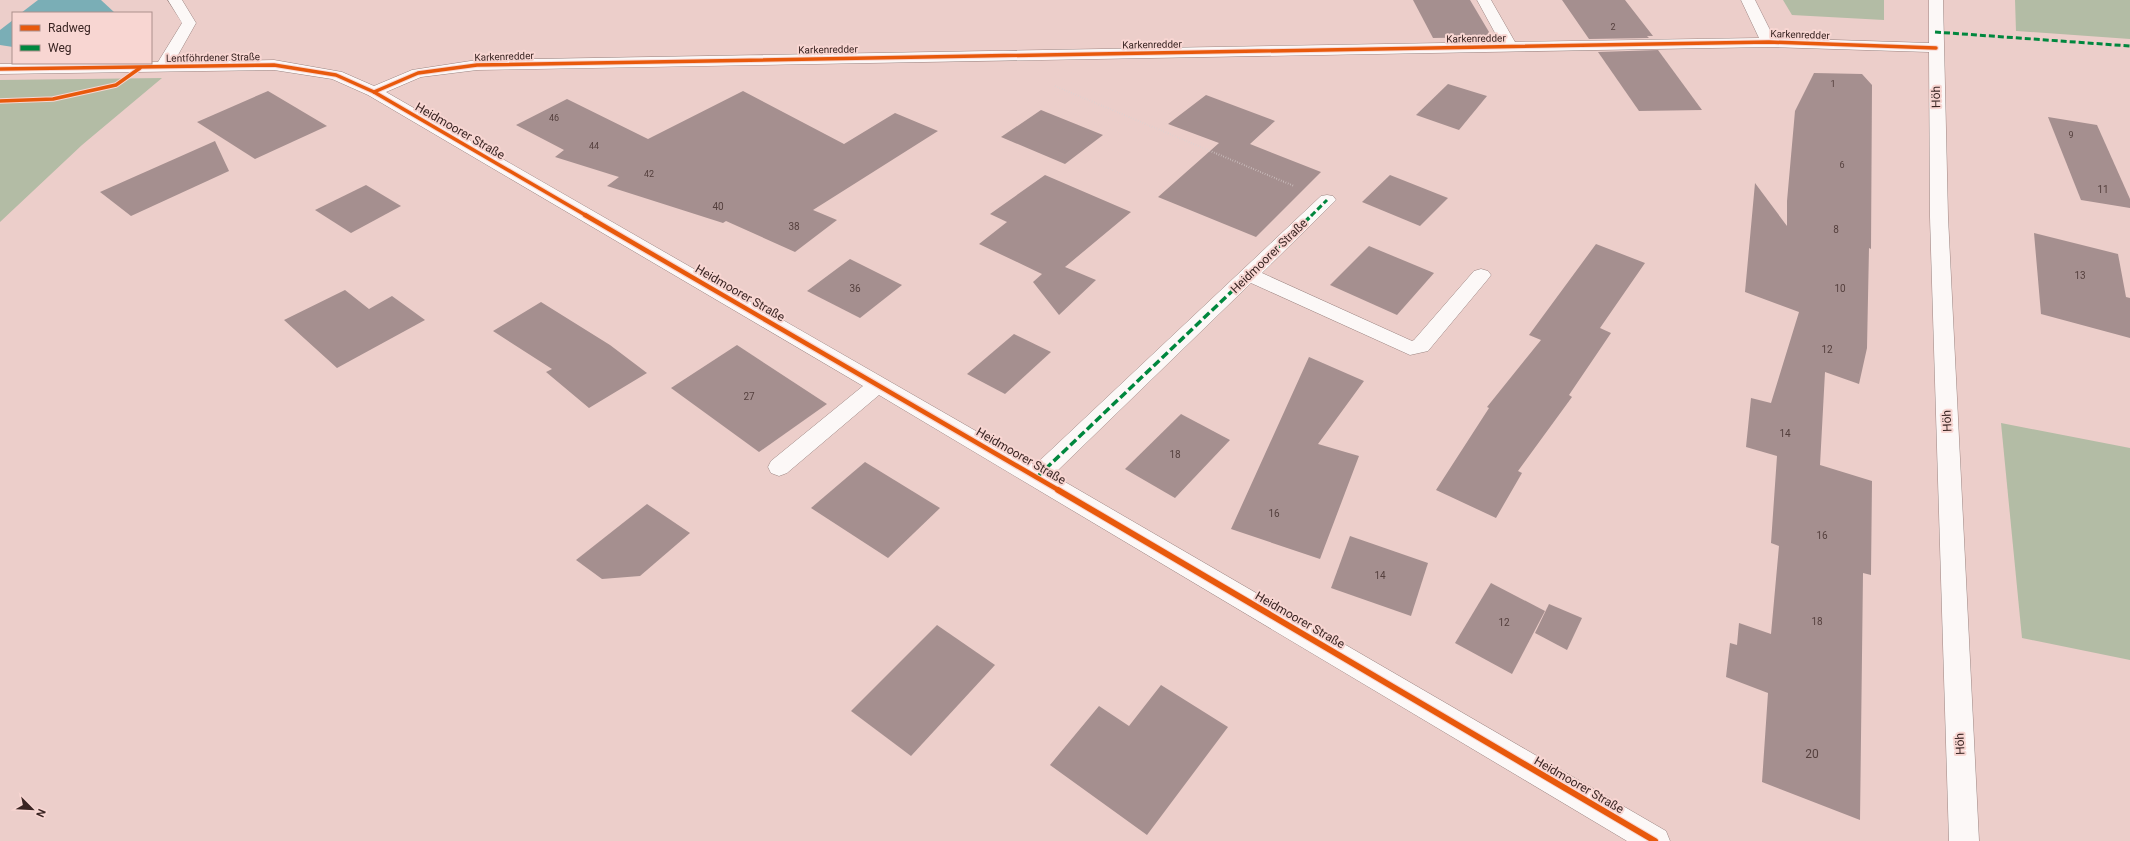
<svg xmlns="http://www.w3.org/2000/svg" width="2130" height="841" viewBox="0 0 2130 841" font-family="Roboto,sans-serif">
  <style>
    .green { fill: #b3bca5 }
    .water { fill: #7aaeb6 }
    .building { fill: #a58f8f }
    .lines { fill: none; stroke-linecap: round; stroke-linejoin: round }
    .minor-casing { stroke: #9c8582; stroke-width: 1 }
    .path { stroke: #dcd3d2; stroke-width: 2; stroke-dasharray: 0.5 2; stroke-linecap: butt }
    .minor { fill: #fcf8f7; fill-rule: evenodd }
    .quiet-far1 { stroke: #00873e; stroke-width: 3; stroke-dasharray: 6 3; stroke-linecap: butt }
    .quiet { stroke: #00873e; stroke-width: 3.5; stroke-dasharray: 8 3.5; stroke-linecap: butt }
    .cycleway-far2-casing { stroke: #f8d6d2; stroke-width: 5.5 }
    .cycleway-far1-casing { stroke: #f8d6d2; stroke-width: 7 }
    .cycleway-casing { stroke: #f8d6d2; stroke-width: 8 }
    .cycleway-far2 { stroke: #e8590c; stroke-width: 3.5 }
    .cycleway-far1 { stroke: #e8590c; stroke-width: 4.5 }
    .cycleway { stroke: #e8590c; stroke-width: 6 }
    .labels { text-anchor: middle; stroke-width: 4; stroke-linejoin: round; paint-order: stroke }
    .far-number-label { font-size: 9px; fill: #55403e }
    .far-street-label { font-size: 10px; fill: #3a2523; stroke: #f8d6d2 }
    .number-label { font-size: 10px; fill: #55403e }
    .street-label { font-size: 12px; fill: #3a2523; stroke: #f8d6d2 }
    .near-number-label { font-size: 12px; fill: #55403e }
  </style>
  <rect width="100%" height="100%" fill="#ecceca"/>
  <g class="green">
    <polygon points="1783,0 1884,0 1884,20 1792,15"/>
    <polygon points="2015,0 2130,0 2130,39 2016,31"/>
    <polygon points="162,78 82,145 0,222 0,80"/>
    <polygon points="2001,423 2130,448 2130,660 2022,638"/>
  </g>
  <g class="water">
    <polygon points="38,0 101,0 115,13 21,13"/>
    <polygon points="13,20 13,47 0,45 0,30"/>
  </g>
  <g class="building">
    <polygon points="1413,0 1470,0 1492,37 1433,38"/>
    <polygon points="1562,0 1625,0 1653,36 1647,36 1649,38 1589,39"/>
    <polygon points="1658,50 1702,110 1639,111 1598,52"/>
    <polygon points="1814,73 1862,74 1872,85 1871,249 1869,248 1867,348 1859,384 1825,372 1820,465 1872,481 1871,575 1863,573 1860,820 1762,782 1768,693 1726,677 1730,643 1737,645 1739,623 1771,634 1779,546 1771,543 1777,456 1746,447 1751,398 1771,403 1799,312 1745,292 1755,183 1787,226 1787,201 1795,111"/>
    <polygon points="1448,84 1487,96 1459,130 1416,115"/>
    <polygon points="268,91 327,126 255,159 197,122"/>
    <polygon points="743,91 844,144 895,113 938,131 813,210 837,220 795,252 726,221 723,223 607,186 619,177 555,157 564,150 516,125 567,99 648,139"/>
    <polygon points="1206,95 1275,121 1250,144 1321,172 1256,237 1158,197 1219,143 1168,124"/>
    <polygon points="1041,110 1103,135 1065,164 1001,137"/>
    <polygon points="2048,117 2097,125 2130,199 2130,208 2081,200"/>
    <polygon points="215,141 229,171 131,216 100,192"/>
    <polygon points="1045,175 1131,212 1065,267 1096,280 1059,315 1033,282 1042,274 979,244 1007,222 990,214"/>
    <polygon points="1390,175 1448,198 1420,226 1362,202"/>
    <polygon points="366,185 401,206 351,233 315,210"/>
    <polygon points="2034,233 2118,254 2126,297 2130,298 2130,338 2041,314"/>
    <polygon points="1596,244 1645,263 1600,328 1611,333 1569,395 1572,397 1518,471 1522,473 1496,518 1436,490 1489,408 1487,407 1541,340 1529,335"/>
    <polygon points="1369,246 1434,273 1397,315 1330,285"/>
    <polygon points="850,259 902,285 860,318 807,291"/>
    <polygon points="345,290 369,309 392,296 425,320 337,368 284,320"/>
    <polygon points="541,302 610,345 647,373 589,408 546,372 552,369 493,331"/>
    <polygon points="1014,334 1051,352 1005,394 967,374"/>
    <polygon points="737,345 827,404 759,452 671,388"/>
    <polygon points="1309,357 1364,381 1318,444 1359,456 1320,559 1231,529"/>
    <polygon points="1181,414 1230,440 1175,498 1125,469"/>
    <polygon points="865,462 940,508 888,558 811,508"/>
    <polygon points="647,504 690,533 640,576 602,579 576,560"/>
    <polygon points="1350,536 1428,563 1411,616 1331,588"/>
    <polygon points="1491,583 1545,611 1512,674 1455,643"/>
    <polygon points="1549,604 1582,618 1567,650 1535,633"/>
    <polygon points="937,625 995,665 911,756 851,711"/>
    <polygon points="1161,685 1228,727 1147,835 1050,765 1099,706 1129,726"/>
  </g>
  <g class="lines">
    <defs>
      <polygon id="minor" points="168,0 182,0 196,23 174,62 274,60 342,72 374,86 412,70 477,60 1500,42 1477,0 1491,0 1515,42 1759,38 1741,0 1755,0 1774,38 1929,43 1929,0 1943,0 1948,217 1979,841 1949,841 1930,217 1929,52 1769,47 477,70 421,77 386,92 1035,465 1321,196 1327,195 1333,196 1336,200 1262,273 1412,341 1414,340 1474,271 1481,269 1488,271 1491,275 1488,279 1428,351 1410,355 1251,283 1053,475 1666,831 1670,841 1627,841 879,395 787,473 779,476 771,473 768,467 771,461 863,386 368,95 332,79 274,70 0,74 0,64 158,62 182,23"/>
    </defs>
    <use href="#minor" class="minor-casing"/>
    <polyline class="path" points="1055,86 1294,186"/>
    <use href="#minor" class="minor"/>
    <g class="quiet-far1">
      <polyline points="1935,32 2130,46"/>
      <polyline points="1311,216 1327,200"/>
    </g>
    <polyline class="quiet" points="1037,477 1312,215"/>
    <defs>
      <g id="cycleway-far2">
        <polyline points="0,69 274,65 336,75 374,92 587,216"/>
        <polyline points="374,92 418,73 477,65 1769,42 1936,48"/>
        <polyline points="0,101 53,99 116,85 140,68"/>
      </g>
      <polyline id="cycleway-far1" points="585,215 1060,491"/>
      <polyline id="cycleway" points="1058,490 1655,841"/>
    </defs>
    <use href="#cycleway-far2" class="cycleway-far2-casing"/>
    <use href="#cycleway-far1" class="cycleway-far1-casing"/>
    <use href="#cycleway" class="cycleway-casing"/>
    <use href="#cycleway-far2" class="cycleway-far2"/>
    <use href="#cycleway-far1" class="cycleway-far1"/>
    <use href="#cycleway" class="cycleway"/>
  </g>
  <g class="labels">
    <g class="far-number-label">
      <text x="1613" y="30">2</text>
      <text x="1833" y="87">1</text>
      <text x="554" y="121">46</text>
      <text x="2071" y="138">9</text>
      <text x="594" y="149">44</text>
      <text x="1842" y="168">6</text>
      <text x="649" y="177">42</text>
    </g>
    <g class="far-street-label">
      <text transform="translate(1800 34) rotate(2)" y="4">Karkenredder</text>
      <text transform="translate(1476 38) rotate(-1)" y="4">Karkenredder</text>
      <text transform="translate(1152 44) rotate(-1)" y="4">Karkenredder</text>
      <text transform="translate(828 49) rotate(-1)" y="4">Karkenredder</text>
      <text transform="translate(504 56) rotate(-2)" y="4">Karkenredder</text>
      <text transform="translate(213 57) rotate(-1)" y="4">Lentföhrdener Straße</text>
    </g>
    <g class="number-label">
      <text x="2103" y="193">11</text>
      <text x="718" y="210">40</text>
      <text x="794" y="230">38</text>
      <text x="1836" y="233">8</text>
      <text x="2080" y="279">13</text>
      <text x="855" y="292">36</text>
      <text x="1840" y="292">10</text>
      <text x="1827" y="353">12</text>
      <text x="749" y="400">27</text>
      <text x="1785" y="437">14</text>
      <text x="1175" y="458">18</text>
      <text x="1274" y="517">16</text>
      <text x="1822" y="539">16</text>
      <text x="1380" y="579">14</text>
      <text x="1817" y="625">18</text>
      <text x="1504" y="626">12</text>
    </g>
    <g class="street-label">
      <text transform="translate(1936 97) rotate(-91)" y="4">Höh</text>
      <text transform="translate(460 131) rotate(30)" y="4">Heidmoorer Straße</text>
      <text transform="translate(1269 256) rotate(-44)" y="4">Heidmoorer Straße</text>
      <text transform="translate(740 293) rotate(30)" y="4">Heidmoorer Straße</text>
      <text transform="translate(1947 421) rotate(-92)" y="4">Höh</text>
      <text transform="translate(1021 456) rotate(30)" y="4">Heidmoorer Straße</text>
      <text transform="translate(1300 620) rotate(30)" y="4">Heidmoorer Straße</text>
      <text transform="translate(1960 744) rotate(-92)" y="4">Höh</text>
      <text transform="translate(1579 785) rotate(30)" y="4">Heidmoorer Straße</text>
    </g>
    <g class="near-number-label">
      <text x="1812" y="758">20</text>
    </g>
  </g>
  <rect x="12" y="12" width="140" height="52" fill="#f8d6d2" stroke="#ac8f8c"/>
  <rect x="20" y="25" width="20" height="6" fill="#e8590c" stroke="#ac8f8c"/>
  <text x="48" y="32" font-size="12" fill="#3a2523">Radweg</text>
  <rect x="20" y="45" width="20" height="6" fill="#00873e" stroke="#ac8f8c"/>
  <text x="48" y="52" font-size="12" fill="#3a2523">Weg</text>
  <g transform="translate(32 809) rotate(114)" stroke="#f8d6d2" stroke-width="3" paint-order="stroke">
  <path d="M0-3L7 15L0 10L-7 15Z" fill="#3a2523"/>
  <text y="-6" font-size="11" font-weight="bold" text-anchor="middle" fill="#3a2523">N</text>
  </g>
</svg>
